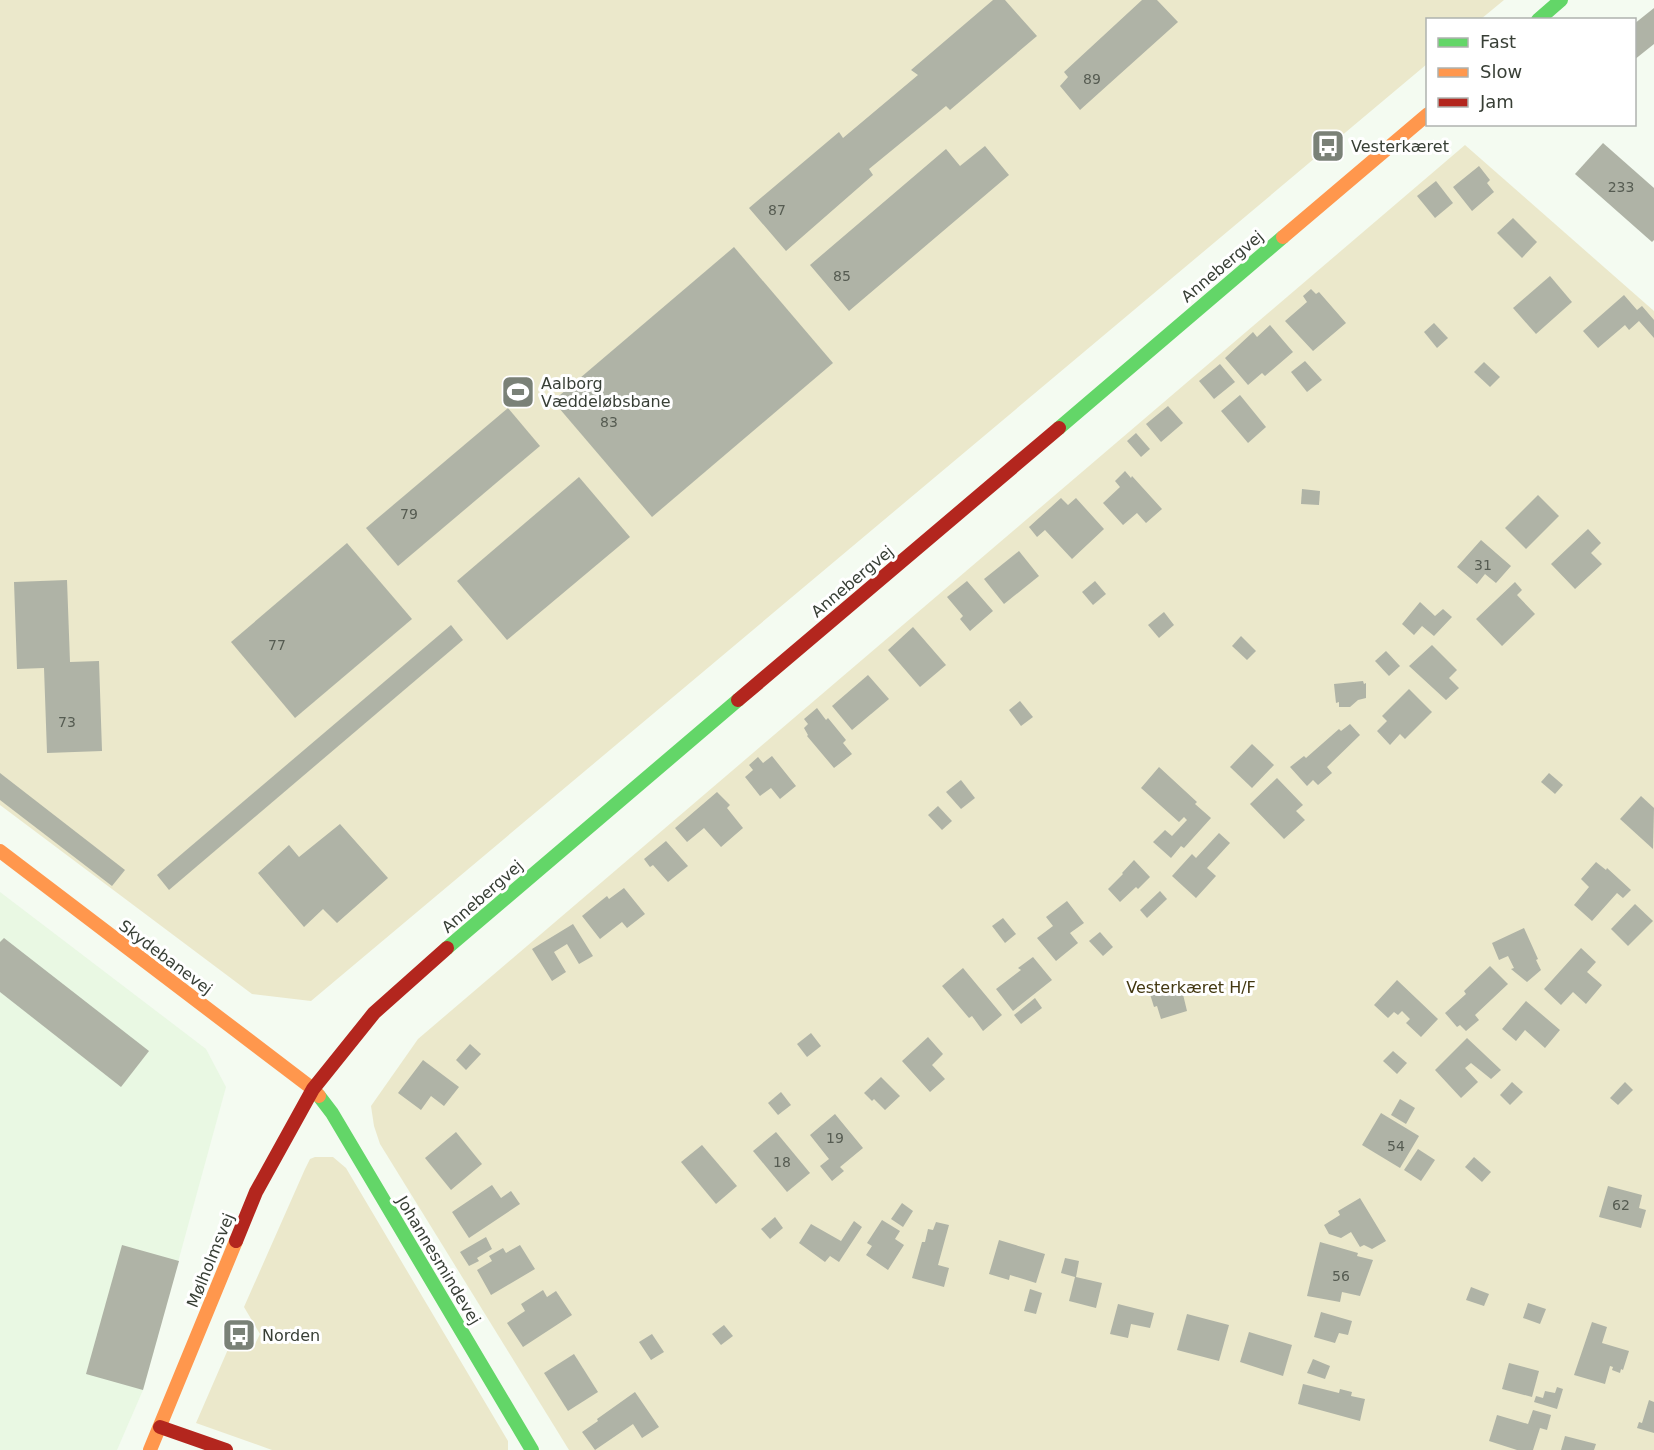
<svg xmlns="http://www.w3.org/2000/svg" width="1654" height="1450" viewBox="0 0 1654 1450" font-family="'DejaVu Sans',sans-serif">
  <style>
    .built { fill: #e9f8e3 }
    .green { fill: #ebe8cb }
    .building { fill: #afb3a6 }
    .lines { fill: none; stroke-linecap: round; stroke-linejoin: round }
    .fast { stroke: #63d668; stroke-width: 14 }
    .slow { stroke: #ff974d; stroke-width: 14 }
    .jam { stroke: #b3261e; stroke-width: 14 }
    .labels { text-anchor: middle; stroke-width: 6; stroke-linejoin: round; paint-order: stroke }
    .number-label { font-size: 14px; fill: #565c52 }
    .poi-label { font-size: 16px; fill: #383f36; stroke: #fff; text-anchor: start }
    .street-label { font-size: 16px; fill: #383f36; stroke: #fff }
    .park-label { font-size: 16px; fill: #433811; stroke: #fff }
  </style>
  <rect width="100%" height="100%" fill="#f4fbf1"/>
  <polygon class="built" points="0,892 206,1049 226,1087 143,1390 117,1450 0,1450"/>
  <g class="green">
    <polygon points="0,0 1504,0 1481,19 1428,20 1427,64 311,1001 252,994 0,805"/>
    <polygon points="1465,145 1654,311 1654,1450 569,1450 380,1144 374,1126 371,1106 418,1039"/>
    <polygon points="315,1157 333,1157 346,1168 508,1441 508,1450 272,1450 196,1423 229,1347 253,1348 260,1334 244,1307 305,1169 310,1159"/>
  </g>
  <g class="building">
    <polygon points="993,0 1005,0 1037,36 950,110 946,106 869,169 873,175 786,251 749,208 839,132 843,138 918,75 911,70"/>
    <polygon points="1142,0 1157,0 1178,22 1080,110 1060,86 1068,77 1064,72"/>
    <polygon points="1654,8 1654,44 1634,60 1634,24"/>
    <polygon points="1603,143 1654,188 1654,240 1652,242 1575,174"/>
    <polygon points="985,146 1009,175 849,311 810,265 946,149 960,166"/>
    <polygon points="1479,166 1490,180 1487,183 1494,192 1472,211 1453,187"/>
    <polygon points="1436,181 1453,203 1435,218 1417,196"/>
    <polygon points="1513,218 1537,242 1522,258 1497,233"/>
    <polygon points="734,247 833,363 652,517 553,401"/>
    <polygon points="1550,276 1572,302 1536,334 1513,308"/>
    <polygon points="1311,289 1316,294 1319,292 1346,323 1313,351 1285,321 1307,302 1303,296"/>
    <polygon points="1624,295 1637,310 1642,306 1654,320 1654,338 1639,321 1629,330 1625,325 1598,348 1583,331"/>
    <polygon points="1434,323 1448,338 1437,348 1424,332"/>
    <polygon points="1270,325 1293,352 1265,376 1262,373 1248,385 1225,358 1253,332 1257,337"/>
    <polygon points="1305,361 1322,380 1307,392 1291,372"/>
    <polygon points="1484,362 1500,377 1490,387 1474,372"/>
    <polygon points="1220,364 1235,382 1214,399 1199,381"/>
    <polygon points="1240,395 1266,427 1248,443 1221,411"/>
    <polygon points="1168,406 1183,423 1161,442 1146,424"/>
    <polygon points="508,408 540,446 398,566 366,528"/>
    <polygon points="1136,433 1150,449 1141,457 1127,441"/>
    <polygon points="1125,471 1131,478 1132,476 1162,509 1146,523 1137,513 1123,525 1103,503 1120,487 1115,481"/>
    <polygon points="579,477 630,537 507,640 457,581"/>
    <polygon points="1302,489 1320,491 1319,505 1301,504"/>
    <polygon points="1538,495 1559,516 1526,549 1505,528"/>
    <polygon points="1061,498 1068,505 1076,498 1104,529 1072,559 1045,530 1037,537 1029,527"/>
    <polygon points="1588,529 1601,543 1591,553 1602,564 1575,589 1551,564"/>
    <polygon points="1481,540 1511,566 1496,583 1485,574 1477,584 1457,567"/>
    <polygon points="347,543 412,619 295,718 231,642"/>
    <polygon points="1019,551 1039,576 1004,604 984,579"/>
    <polygon points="67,580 70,662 99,661 102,751 47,753 44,668 17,669 14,582"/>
    <polygon points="967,581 993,611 970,631 960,619 963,616 947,597"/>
    <polygon points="1095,581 1106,594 1093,605 1082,592"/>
    <polygon points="1515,582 1522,590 1517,595 1535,614 1502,646 1476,619"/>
    <polygon points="1420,602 1435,616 1443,609 1452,617 1434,636 1422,626 1414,635 1402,624"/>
    <polygon points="1164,612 1174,625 1159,638 1148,625"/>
    <polygon points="451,625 463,640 169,890 157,875"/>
    <polygon points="913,627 946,665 920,687 888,650"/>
    <polygon points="1241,636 1256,651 1247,660 1232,646"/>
    <polygon points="1432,645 1457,670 1449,678 1459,688 1446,700 1409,666"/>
    <polygon points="1386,651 1400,666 1389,676 1375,661"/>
    <polygon points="868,675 889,699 852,730 832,706"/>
    <polygon points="1363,681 1364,684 1366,683 1366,698 1358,700 1350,707 1339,707 1339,702 1336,703 1334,684"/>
    <polygon points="1409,689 1432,712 1405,739 1400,734 1390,745 1377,731 1387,721 1382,716"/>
    <polygon points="1020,701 1033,717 1021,726 1009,710"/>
    <polygon points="817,708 826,720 828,718 846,740 843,743 852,754 834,768 807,736 808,735 804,728 808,724 804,719"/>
    <polygon points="1350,724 1360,735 1327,767 1332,773 1318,785 1313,780 1307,786 1290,767 1304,756 1306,758 1339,729 1341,731"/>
    <polygon points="1252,744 1274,765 1252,788 1230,767"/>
    <polygon points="772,756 796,786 780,799 771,788 760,796 745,777 753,770 749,765 758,757 763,763"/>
    <polygon points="1159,767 1197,802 1195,804 1211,818 1184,848 1181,846 1171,858 1153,842 1165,830 1172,836 1187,820 1184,817 1179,822 1141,788"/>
    <polygon points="0,773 125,870 112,886 0,800"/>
    <polygon points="1549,773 1563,785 1555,794 1541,782"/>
    <polygon points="1277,778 1303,805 1296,811 1305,820 1284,839 1250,804"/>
    <polygon points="961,780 975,798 961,809 946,792"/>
    <polygon points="717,792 730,805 727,808 743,828 721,847 704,828 687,842 675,828"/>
    <polygon points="1641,796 1654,808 1653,849 1620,819"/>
    <polygon points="938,806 952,821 942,830 928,815"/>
    <polygon points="340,824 388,878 337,923 323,909 304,927 258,873 289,845 299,857"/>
    <polygon points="1219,833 1230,843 1207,868 1216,876 1196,898 1172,876 1192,854 1196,858"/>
    <polygon points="666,841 688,866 668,882 653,865 650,867 644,859"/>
    <polygon points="1134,860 1150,877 1138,889 1136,887 1120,902 1108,889 1123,874 1122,873"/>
    <polygon points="1596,862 1606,870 1607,868 1631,890 1623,898 1617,893 1592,921 1574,905 1589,887 1581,879"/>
    <polygon points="624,888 645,914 627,928 622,922 600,939 582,916 607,896 609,899"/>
    <polygon points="1160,891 1167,899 1147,918 1140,910"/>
    <polygon points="1067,901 1084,923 1070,933 1078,943 1056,961 1037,938 1053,926 1046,917"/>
    <polygon points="1635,904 1653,921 1628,946 1611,929"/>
    <polygon points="1003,918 1016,934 1005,943 992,926"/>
    <polygon points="573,924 593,956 579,964 567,944 554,952 566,972 552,981 532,949"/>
    <polygon points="1524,928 1538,959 1536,960 1541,970 1527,982 1511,969 1514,968 1508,956 1499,960 1492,943"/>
    <polygon points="1100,932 1113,947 1103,956 1089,941"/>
    <polygon points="4,938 149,1051 121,1087 0,992 0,942"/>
    <polygon points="1581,948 1596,962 1587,972 1602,985 1586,1004 1573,992 1561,1005 1544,989"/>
    <polygon points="1033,957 1052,980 1013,1011 996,989 1021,970 1018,968"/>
    <polygon points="1490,966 1508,984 1475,1015 1479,1020 1466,1031 1460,1025 1457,1027 1445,1013 1466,994 1464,991"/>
    <polygon points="963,968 1002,1015 983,1031 972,1016 969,1018 942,986"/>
    <polygon points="1397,980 1438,1019 1421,1037 1406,1023 1410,1019 1402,1011 1398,1015 1394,1012 1388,1018 1374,1005"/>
    <polygon points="1180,982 1187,1011 1161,1019 1157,1006 1154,1007 1149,991"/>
    <polygon points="1035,998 1042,1008 1021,1024 1014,1015"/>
    <polygon points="1526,1001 1560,1030 1545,1048 1525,1030 1516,1041 1502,1029"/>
    <polygon points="811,1033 821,1046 807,1057 797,1044"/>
    <polygon points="928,1037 943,1054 932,1065 945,1079 930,1092 902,1061"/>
    <polygon points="1467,1038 1501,1070 1491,1079 1471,1063 1465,1068 1478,1082 1461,1098 1435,1070"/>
    <polygon points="470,1044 481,1054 466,1070 456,1060"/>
    <polygon points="1393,1051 1407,1063 1397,1074 1383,1061"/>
    <polygon points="423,1060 459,1087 444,1106 431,1096 421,1110 398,1093"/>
    <polygon points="881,1077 900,1096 885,1110 874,1099 872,1101 864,1093"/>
    <polygon points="1512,1082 1523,1092 1510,1105 1500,1095"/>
    <polygon points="1625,1082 1633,1090 1618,1105 1610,1098"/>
    <polygon points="781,1092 791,1105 778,1115 768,1103"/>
    <polygon points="1400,1099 1415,1108 1406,1124 1391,1115"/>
    <polygon points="1381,1113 1419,1136 1400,1168 1362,1145"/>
    <polygon points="835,1114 863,1148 840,1167 844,1171 832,1181 820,1166 829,1159 810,1135"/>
    <polygon points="456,1132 482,1164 451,1190 425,1158"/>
    <polygon points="776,1132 810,1173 787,1192 753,1151"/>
    <polygon points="702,1145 737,1186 716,1204 681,1162"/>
    <polygon points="1418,1149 1435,1160 1421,1181 1404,1170"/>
    <polygon points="1474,1157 1491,1172 1482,1182 1465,1167"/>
    <polygon points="492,1185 501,1198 511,1191 520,1204 469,1238 452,1212"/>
    <polygon points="1608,1186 1642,1195 1639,1208 1646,1210 1641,1228 1599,1217"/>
    <polygon points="1360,1198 1386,1241 1372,1249 1364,1245 1360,1247 1351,1232 1341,1238 1329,1234 1324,1225 1340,1215 1338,1211"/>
    <polygon points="902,1203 913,1211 903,1227 891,1219"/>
    <polygon points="775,1217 783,1228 770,1239 761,1229"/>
    <polygon points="882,1220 900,1231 895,1239 904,1245 888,1270 866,1255 872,1246 867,1243"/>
    <polygon points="854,1221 862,1227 839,1262 830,1256 825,1262 799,1243 811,1224 841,1241"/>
    <polygon points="936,1222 949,1225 938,1265 949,1268 944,1287 912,1278 922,1242 925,1242 928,1229 933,1230"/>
    <polygon points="486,1237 492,1249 477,1258 479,1261 469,1266 460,1252"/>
    <polygon points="999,1240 1045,1254 1036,1283 1010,1275 1009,1280 989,1274"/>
    <polygon points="1320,1242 1358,1253 1357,1256 1373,1260 1360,1296 1342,1292 1340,1302 1307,1296"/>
    <polygon points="122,1245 179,1261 143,1390 86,1374"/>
    <polygon points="520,1245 535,1269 491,1295 477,1270 492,1261 489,1256 503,1248 506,1253"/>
    <polygon points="1065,1258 1079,1261 1076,1277 1102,1283 1096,1308 1069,1301 1075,1277 1061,1273"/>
    <polygon points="1471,1287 1489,1294 1484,1306 1466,1300"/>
    <polygon points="1030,1289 1042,1293 1036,1314 1024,1311"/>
    <polygon points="543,1290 547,1297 556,1291 572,1315 523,1347 507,1323 525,1311 521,1304"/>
    <polygon points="1528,1303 1546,1309 1540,1324 1523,1318"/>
    <polygon points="1118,1304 1154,1313 1150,1328 1131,1324 1128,1338 1110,1334"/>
    <polygon points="1321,1312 1352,1321 1348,1335 1339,1333 1335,1343 1314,1337"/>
    <polygon points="1187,1314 1229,1325 1219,1361 1177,1350"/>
    <polygon points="1592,1322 1607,1327 1602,1343 1629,1351 1623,1370 1621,1369 1620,1373 1612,1370 1613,1367 1610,1366 1605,1384 1574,1375"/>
    <polygon points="724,1325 733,1336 721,1345 712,1334"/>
    <polygon points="1249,1332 1292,1345 1283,1376 1240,1362"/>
    <polygon points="652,1334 664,1352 651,1360 639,1342"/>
    <polygon points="574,1354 598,1392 568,1411 544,1373"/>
    <polygon points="1313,1359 1330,1366 1325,1379 1307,1373"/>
    <polygon points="1509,1363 1539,1371 1532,1397 1502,1389"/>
    <polygon points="1303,1384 1339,1393 1340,1389 1352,1392 1351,1396 1365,1399 1360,1421 1298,1404"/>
    <polygon points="1557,1387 1563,1389 1557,1409 1534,1402 1536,1396 1543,1398 1545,1391 1555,1393"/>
    <polygon points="635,1392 659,1427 642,1438 633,1424 595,1450 582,1432 598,1421 597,1419"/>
    <polygon points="1649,1400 1654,1402 1654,1433 1637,1428 1639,1422 1642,1423"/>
    <polygon points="1533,1410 1551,1415 1547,1430 1540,1428 1533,1450 1517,1450 1489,1441 1497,1415 1528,1424"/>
    <polygon points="1565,1436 1596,1444 1594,1450 1561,1450"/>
  </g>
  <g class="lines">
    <g class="fast">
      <polyline points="1538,20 1561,0"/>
      <polyline points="1059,428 1283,237"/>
      <polyline points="447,948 738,700"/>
      <polyline points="319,1096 332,1113 532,1450"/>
    </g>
    <g class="slow">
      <polyline points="1283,237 1428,114"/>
      <polyline points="0,851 313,1089 319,1096"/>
      <polyline points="150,1450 236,1241"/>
    </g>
    <g class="jam">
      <polyline points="738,700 1059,428"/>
      <polyline points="236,1241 256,1192 313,1089 374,1013 447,948"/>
      <polyline points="160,1427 226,1450"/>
    </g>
  </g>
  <defs>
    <symbol id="bus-square" viewBox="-11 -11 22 22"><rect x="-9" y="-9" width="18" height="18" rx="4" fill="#7a8177" stroke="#fff"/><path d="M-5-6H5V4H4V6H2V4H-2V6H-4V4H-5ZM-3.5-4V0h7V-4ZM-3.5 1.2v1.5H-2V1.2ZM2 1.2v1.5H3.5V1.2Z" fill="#fff"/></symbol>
    <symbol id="stadium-square" viewBox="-11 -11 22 22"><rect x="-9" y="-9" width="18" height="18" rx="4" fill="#7a8177" stroke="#fff"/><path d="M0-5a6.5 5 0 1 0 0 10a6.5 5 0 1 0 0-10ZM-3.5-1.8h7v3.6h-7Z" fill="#fff"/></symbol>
  </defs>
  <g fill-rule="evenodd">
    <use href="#bus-square" x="1309" y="127" width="38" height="38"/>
    <use href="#stadium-square" x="499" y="373" width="38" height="38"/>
    <use href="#bus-square" x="220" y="1316" width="38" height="38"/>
  </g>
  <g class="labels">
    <g class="number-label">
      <text x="1092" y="84">89</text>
      <text x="1621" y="192">233</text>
      <text x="777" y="215">87</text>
      <text x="842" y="281">85</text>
      <text x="609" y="427">83</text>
      <text x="409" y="519">79</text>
      <text x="1483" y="570">31</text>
      <text x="277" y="650">77</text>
      <text x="67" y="727">73</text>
      <text x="835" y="1143">19</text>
      <text x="1396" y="1151">54</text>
      <text x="782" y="1167">18</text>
      <text x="1621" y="1210">62</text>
      <text x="1341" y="1281">56</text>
    </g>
    <g class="poi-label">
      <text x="1351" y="152">Vesterkæret</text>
      <text x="541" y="389">Aalborg<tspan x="541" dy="18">Væddeløbsbane</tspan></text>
      <text x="262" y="1341">Norden</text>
    </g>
    <g class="street-label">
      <text transform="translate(1222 266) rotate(-40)" y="6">Annebergvej</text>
      <text transform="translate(852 581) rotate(-40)" y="6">Annebergvej</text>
      <text transform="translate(482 896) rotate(-41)" y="6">Annebergvej</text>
      <text transform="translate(166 957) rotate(37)" y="6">Skydebanevej</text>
      <text transform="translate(210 1260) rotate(-68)" y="6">Mølholmsvej</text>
      <text transform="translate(439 1260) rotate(59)" y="6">Johannesmindevej</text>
    </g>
    <g class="park-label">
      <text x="1191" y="993">Vesterkæret H/F</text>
    </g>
  </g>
  <rect x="1426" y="18" width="210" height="108" fill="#ffffff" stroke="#afb2af" stroke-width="1.5"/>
  <rect x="1438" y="38" width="30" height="9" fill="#63d668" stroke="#afb2af" stroke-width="1.5"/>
  <text x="1480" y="48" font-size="18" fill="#383f36">Fast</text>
  <rect x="1438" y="68" width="30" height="9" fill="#ff974d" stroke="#afb2af" stroke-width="1.5"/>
  <text x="1480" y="78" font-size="18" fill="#383f36">Slow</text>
  <rect x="1438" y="98" width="30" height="9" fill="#b3261e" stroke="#afb2af" stroke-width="1.5"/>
  <text x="1480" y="108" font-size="18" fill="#383f36">Jam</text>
</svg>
